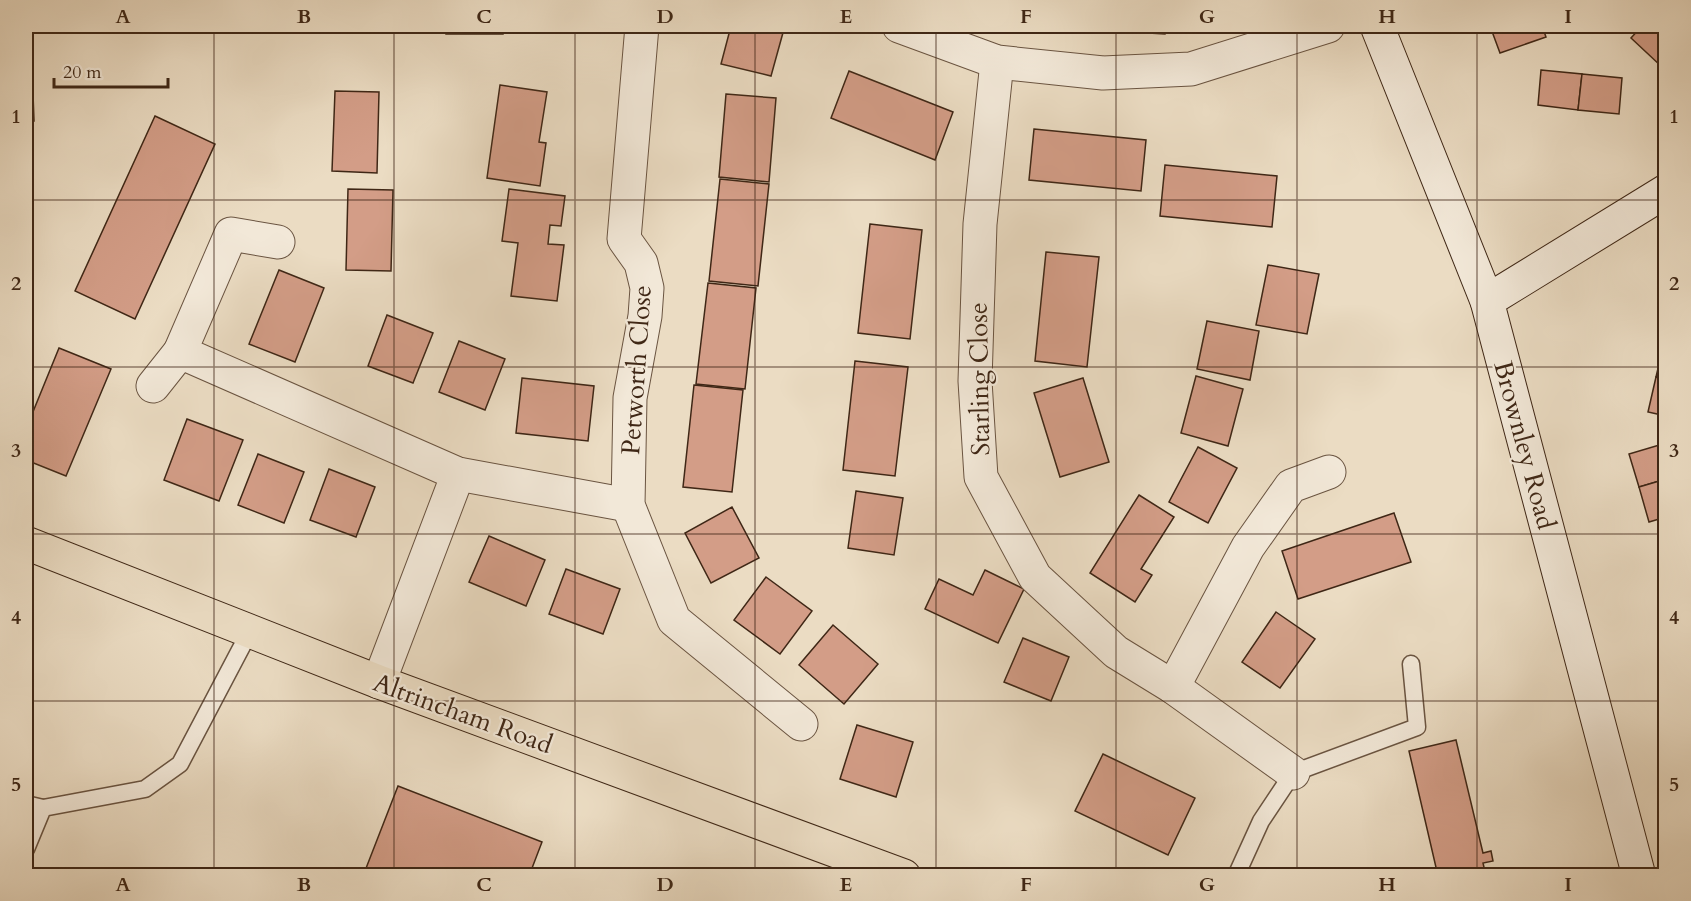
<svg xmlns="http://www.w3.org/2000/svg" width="1691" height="901" viewBox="0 0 1691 901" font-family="Cardo,serif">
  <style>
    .building { fill: #d39d87; stroke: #3f2716; stroke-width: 1.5 }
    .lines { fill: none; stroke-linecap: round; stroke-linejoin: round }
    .lane-casing { stroke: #6a5441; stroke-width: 19 }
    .street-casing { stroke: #6a5441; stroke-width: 35 }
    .secondary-casing { stroke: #3f2716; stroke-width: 35 }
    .primary-casing { stroke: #3f2716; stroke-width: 35 }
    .lane { stroke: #f2e8d8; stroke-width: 16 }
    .street { stroke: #f2e8d8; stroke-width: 33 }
    .secondary { stroke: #f2e8d8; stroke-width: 33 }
    .primary { stroke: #ebdcc3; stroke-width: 33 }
    .grid { fill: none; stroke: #3f2716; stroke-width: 1.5; stroke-opacity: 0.55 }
    .labels { text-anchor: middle; stroke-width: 4.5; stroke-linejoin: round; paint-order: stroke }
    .street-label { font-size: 26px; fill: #3f2716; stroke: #f2e8d8 }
    .neatline { fill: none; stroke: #3f2716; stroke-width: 2 }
    .grid-label { font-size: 20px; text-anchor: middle; font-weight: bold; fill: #3f2716 }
  </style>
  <rect width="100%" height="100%" fill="#ebdcc3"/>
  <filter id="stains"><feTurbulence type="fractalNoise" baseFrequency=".00333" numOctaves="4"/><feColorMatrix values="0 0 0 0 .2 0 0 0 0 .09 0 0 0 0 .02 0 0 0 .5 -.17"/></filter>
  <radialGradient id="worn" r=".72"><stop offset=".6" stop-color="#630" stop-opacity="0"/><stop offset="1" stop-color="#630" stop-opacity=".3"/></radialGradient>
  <g class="building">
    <polygon points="364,26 421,26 421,30 364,31"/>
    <rect x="446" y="26" width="57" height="8"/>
    <polygon points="731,26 769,26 784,29 771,76 721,64"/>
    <polygon points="1113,26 1166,26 1165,34 1113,31"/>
    <polygon points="1490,26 1542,26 1546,37 1500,53"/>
    <polygon points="1642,26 1666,26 1666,63 1662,67 1631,38"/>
    <polygon points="26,39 31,39 34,121 26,121"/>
    <polygon points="1541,70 1582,74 1578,110 1538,105"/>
    <polygon points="849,71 953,112 935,160 831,118"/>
    <polygon points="1582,74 1622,78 1619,114 1578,110"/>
    <polygon points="500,85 547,92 539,142 546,143 540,186 487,178"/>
    <polygon points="335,91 379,92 377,173 332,171"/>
    <polygon points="726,94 776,98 769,182 719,177"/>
    <polygon points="155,116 215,144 135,319 75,291"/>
    <polygon points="1034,129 1146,140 1141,191 1029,180"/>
    <polygon points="1165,165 1277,176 1272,227 1160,216"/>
    <polygon points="720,179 769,184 758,286 709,281"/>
    <polygon points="348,189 393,190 391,271 346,270"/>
    <polygon points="509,189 565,196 561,226 550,225 548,244 564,245 557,301 511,296 518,243 502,241"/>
    <polygon points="870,224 922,230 910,339 858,333"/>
    <polygon points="1046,252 1099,257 1087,367 1035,361"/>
    <polygon points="1268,265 1319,274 1307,334 1256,325"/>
    <polygon points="279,270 324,288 295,362 249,344"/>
    <polygon points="708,283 756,288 745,389 696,384"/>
    <polygon points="387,315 433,333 413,383 368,366"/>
    <polygon points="1207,321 1259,331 1250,380 1197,369"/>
    <polygon points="459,341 505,359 485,410 439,392"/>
    <polygon points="1664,343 1666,344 1666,379 1656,377"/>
    <polygon points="59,348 111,369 66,476 26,460 26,429"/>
    <polygon points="855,361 908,367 895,476 843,470"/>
    <polygon points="1196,376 1243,389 1228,446 1181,433"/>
    <polygon points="1656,377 1666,379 1666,416 1648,412"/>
    <polygon points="522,378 594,386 588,441 516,433"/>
    <polygon points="1083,378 1109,462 1060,477 1034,393"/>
    <polygon points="694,385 743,390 732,492 683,487"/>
    <polygon points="187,419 243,440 219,501 164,480"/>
    <polygon points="1666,443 1666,479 1639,487 1629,454"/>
    <polygon points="1198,447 1237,468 1208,523 1169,502"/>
    <polygon points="258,454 304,472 284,523 238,505"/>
    <polygon points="329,469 375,487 356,537 310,520"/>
    <polygon points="1666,479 1666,517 1649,522 1639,487"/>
    <polygon points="856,491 903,498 894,555 848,548"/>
    <polygon points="1139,495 1174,517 1141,569 1152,575 1135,602 1090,573"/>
    <polygon points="732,507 759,558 711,583 685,533"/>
    <polygon points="1394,513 1411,562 1298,599 1282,551"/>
    <polygon points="489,536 545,560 526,606 469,582"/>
    <polygon points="566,569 620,589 603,634 549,614"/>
    <polygon points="985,570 1024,589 998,643 925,609 939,579 973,595"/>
    <polygon points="766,577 812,611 780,654 734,620"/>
    <polygon points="1276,612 1315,639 1280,688 1242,662"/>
    <polygon points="833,625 878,664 844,704 799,665"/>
    <polygon points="1023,638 1069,657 1051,701 1004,682"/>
    <polygon points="857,725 913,742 896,797 840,779"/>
    <polygon points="1456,740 1483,853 1491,851 1493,861 1483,863 1486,876 1438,876 1409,751"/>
    <polygon points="1103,754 1195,798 1168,855 1075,811"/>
    <polygon points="398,786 542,842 529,876 363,876"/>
  </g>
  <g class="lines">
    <defs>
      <g id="lane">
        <polyline points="26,804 43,808"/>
        <polyline points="26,849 43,808 145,789 180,764 250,631"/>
        <polyline points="1236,876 1261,821 1293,773 1417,727 1411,664"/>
      </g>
      <g id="street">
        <polyline points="642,26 624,239 641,263 647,288 645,316 630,398 628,505 674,620 801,724"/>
        <polyline points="899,26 997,62 1103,73 1191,69 1328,26"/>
        <polyline points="997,62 980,224 975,381 981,477 1035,577 1116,652 1173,687 1293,773"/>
        <polyline points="278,242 231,234 180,352 458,474 628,505"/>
        <polyline points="153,386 180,352"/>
        <polyline points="379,682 458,474"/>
        <polyline points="1173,687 1248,547 1291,486 1329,472"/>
      </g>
      <g id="secondary">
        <polyline points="1377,26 1487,301 1639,876"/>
        <polyline points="1487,301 1666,191"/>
      </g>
      <polyline id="primary" points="26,543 379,682 904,876"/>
    </defs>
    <use href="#lane" class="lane-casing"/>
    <use href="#street" class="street-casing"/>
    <use href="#secondary" class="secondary-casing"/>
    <use href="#primary" class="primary-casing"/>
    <use href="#lane" class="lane"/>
    <use href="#street" class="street"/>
    <use href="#secondary" class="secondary"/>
    <use href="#primary" class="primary"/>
  </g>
  <path class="grid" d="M 214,26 L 214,876M 394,26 L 394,876M 575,26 L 575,876M 755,26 L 755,876M 936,26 L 936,876M 1116,26 L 1116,876M 1297,26 L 1297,876M 1477,26 L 1477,876M 26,200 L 1666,200M 26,367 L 1666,367M 26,534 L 1666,534M 26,701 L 1666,701"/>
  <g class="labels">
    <g class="street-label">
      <text transform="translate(636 370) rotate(-86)" y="9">Petworth Close</text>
      <text transform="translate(979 379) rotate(-91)" y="9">Starling Close</text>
      <text transform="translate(1525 445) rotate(75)" y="9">Brownley Road</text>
      <text transform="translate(463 713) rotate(20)" y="9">Altrincham Road</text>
    </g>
  </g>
  <rect width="1691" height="901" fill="none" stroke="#ebdcc3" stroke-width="66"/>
  <path d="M54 78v9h114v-9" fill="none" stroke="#3f2716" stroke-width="3"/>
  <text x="63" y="78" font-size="18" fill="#3f2716" stroke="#f2e8d8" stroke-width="4.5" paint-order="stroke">20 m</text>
  <rect x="33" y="33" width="1625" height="835" class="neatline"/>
  <g class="grid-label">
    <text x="123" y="23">A</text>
    <text x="304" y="23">B</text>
    <text x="484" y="23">C</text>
    <text x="665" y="23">D</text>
    <text x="846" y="23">E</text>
    <text x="1026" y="23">F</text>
    <text x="1207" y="23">G</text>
    <text x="1387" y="23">H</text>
    <text x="1568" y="23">I</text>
    <text x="16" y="123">1</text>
    <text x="1674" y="123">1</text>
    <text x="16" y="290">2</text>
    <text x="1674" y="290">2</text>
    <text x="16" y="457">3</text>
    <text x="1674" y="457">3</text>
    <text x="16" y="624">4</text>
    <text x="1674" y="624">4</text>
    <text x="16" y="791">5</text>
    <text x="1674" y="791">5</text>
    <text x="123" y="891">A</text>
    <text x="304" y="891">B</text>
    <text x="484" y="891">C</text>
    <text x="665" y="891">D</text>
    <text x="846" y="891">E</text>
    <text x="1026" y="891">F</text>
    <text x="1207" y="891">G</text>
    <text x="1387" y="891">H</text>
    <text x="1568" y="891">I</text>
  </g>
  <rect width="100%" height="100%" filter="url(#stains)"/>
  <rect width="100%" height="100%" fill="url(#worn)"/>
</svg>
